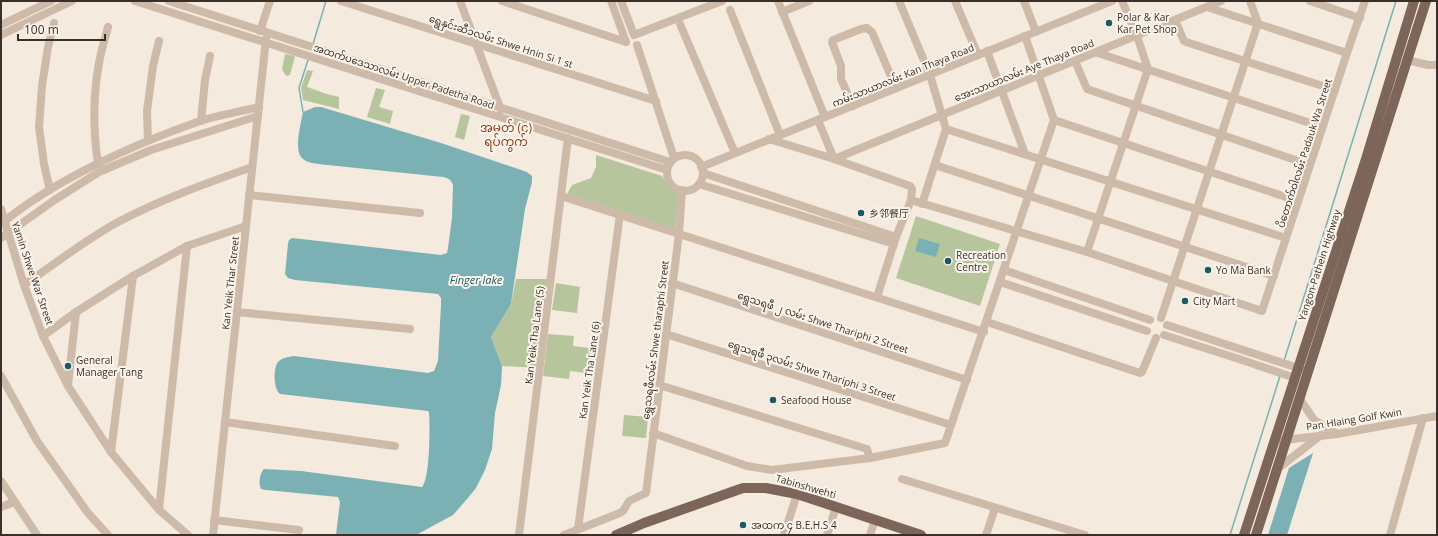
<svg xmlns="http://www.w3.org/2000/svg" width="1438" height="536" viewBox="0 0 1438 536" font-family="'Open Sans','Noto Sans SC','Noto Sans Myanmar',sans-serif">
  <style>
    .green { fill: #b7c59d }
    .water { fill: #7bb1b4 }
    .lines { fill: none; stroke-linecap: round; stroke-linejoin: round }
    .stream { stroke: #7bb1b4; stroke-width: 1.5 }
    .minor { stroke: #cebaa9; stroke-width: 8 }
    .major { stroke: #7d6659; stroke-width: 10 }
    .poi-dot { fill: #1b5a60; stroke: #fbf4eb; stroke-width: 1.5 }
    .labels { text-anchor: middle; stroke-width: 4; stroke-linejoin: round; paint-order: stroke }
    .poi-label { font-size: 10px; fill: #3b2f29; stroke: #fbf4eb; text-anchor: start }
    .street-label { font-size: 10px; fill: #3b2f29; stroke: #fbf4eb }
    .water-label { font-size: 11px; font-style: italic; fill: #1b5a60; stroke: #fbf4eb }
    .quarter-label { font-size: 12px; fill: #90391c; stroke: #fbf4eb }
  </style>
  <rect width="100%" height="100%" fill="#f4eade"/>
  <g class="green">
    <polygon points="285,54 295,56 290,75 286,76 282,69"/>
    <polygon points="307,70 313,71 307,87 327,94 339,97 339,109 303,100 301,88"/>
    <polygon points="376,88 385,90 379,107 393,111 390,124 367,117"/>
    <polygon points="461,114 470,116 464,140 455,137"/>
    <polygon points="596,155 662,176 668,186 679,193 675,229 567,194 572,185 591,178 596,167"/>
    <polygon points="916,216 1000,244 980,306 896,278"/>
    <polygon points="516,279 549,279 537,368 502,366 491,337 511,304"/>
    <polygon points="556,283 580,287 577,313 552,310"/>
    <polygon points="548,334 574,336 573,346 598,349 595,374 570,371 569,379 543,376"/>
    <polygon points="624,415 648,417 646,438 622,436"/>
  </g>
  <g class="water">
    <path d="M 315,107 L 321,107 L 441,143 L 527,172 L 532,176 L 532,182 L 525,209 L 511,304 L 491,337 L 502,366 L 501,385 L 495,413 L 492,449 L 485,470 L 476,488 L 467,499 L 453,515 L 416,535 L 336,535 L 340,502 L 338,497 L 266,490 L 261,489 C 258,483 260,473 264,469 L 301,471 L 422,487 C 430,478 430,427 429,413 L 428,411 L 280,394 C 273,389 273,366 279,361 C 283,357 289,357 294,356 L 428,373 L 434,371 L 438,361 L 441,305 L 441,298 L 438,294 L 295,280 L 288,278 L 285,274 L 288,244 L 289,240 L 292,238 L 441,255 L 447,253 L 448,248 L 452,218 L 453,185 C 451,180 449,178 443,177 L 318,164 C 312,163 305,162 301,157 C 294,148 301,123 303,112 Z"/>
    <polygon points="919,238 940,244 936,257 915,251"/>
    <polygon points="1313,453 1287,535 1268,535 1289,468"/>
  </g>
  <g class="lines">
    <g class="stream">
      <polyline points="313,44 326,1"/>
      <polyline points="303,112 299,88 308,60"/>
      <polyline points="1284,361 1396,1"/>
      <polyline points="1230,535 1280,376"/>
    </g>
    <g class="minor">
      <polyline points="135,1 667,170"/>
      <polyline points="169,1 670,162"/>
      <polyline points="341,1 656,101"/>
      <polyline points="460,1 501,110"/>
      <polyline points="502,1 626,42"/>
      <polyline points="611,1 626,42"/>
      <polyline points="621,1 634,35 722,1"/>
      <polyline points="778,1 825,117"/>
      <polyline points="899,1 930,75 946,129 922,204"/>
      <polyline points="955,1 978,55"/>
      <polyline points="1024,1 1036,32"/>
      <polyline points="1310,1 1360,18"/>
      <polyline points="1207,7 1347,53"/>
      <polyline points="730,10 780,135"/>
      <polyline points="782,12 809,1"/>
      <polyline points="1175,20 1184,41 1186,42 1335,90"/>
      <polyline points="680,24 735,153"/>
      <polyline points="1,25 51,1"/>
      <polyline points="260,31 270,1"/>
      <polyline points="1,35 72,1"/>
      <polyline points="637,45 674,158"/>
      <polyline points="987,51 1025,154"/>
      <polyline points="1095,52 1322,127"/>
      <polyline points="1407,60 1428,65 1437,65"/>
      <polyline points="1075,61 1087,89 1310,165"/>
      <polyline points="853,106 841,79 841,66 832,42 833,40 861,29 867,28 872,32 896,88"/>
      <polyline points="818,120 834,159 1221,1"/>
      <polyline points="1054,120 1298,201"/>
      <polyline points="201,121 205,80 210,56"/>
      <polyline points="946,129 1286,238"/>
      <polyline points="769,139 834,159 910,186 912,189 911,200 896,237 877,297"/>
      <polyline points="148,141 147,111 153,66 159,41"/>
      <circle cx="685" cy="173" r="18"/>
      <path d="M 98,164 C 93,130 93,96 99,63 C 101,51 105,39 108,27"/>
      <polyline points="935,165 1274,276"/>
      <polyline points="701,167 1112,1"/>
      <polyline points="703,173 896,237"/>
      <polyline points="699,184 894,244"/>
      <polyline points="50,190 44,164 39,127 42,86 48,47 54,23"/>
      <polyline points="249,195 420,213"/>
      <polyline points="561,196 984,332"/>
      <polyline points="911,200 1087,252 1262,311 1347,53 1365,1"/>
      <polyline points="1,209 24,285 43,336 68,386 111,452 159,510 188,535"/>
      <path d="M 1,224 C 54,180 134,144 200,121 C 219,115 239,112 259,107"/>
      <polyline points="1,238 56,199 99,172 151,150 258,116"/>
      <polyline points="1087,252 1148,69 1137,36 1122,1"/>
      <polyline points="1004,270 1150,320"/>
      <polyline points="1000,282 1147,331"/>
      <polyline points="672,283 967,380"/>
      <path d="M 24,285 C 55,264 86,239 120,221 C 162,199 207,183 252,167"/>
      <polyline points="237,312 410,329"/>
      <polyline points="1161,318 1258,23 1250,1"/>
      <polyline points="987,322 1140,373 1142,372 1156,338"/>
      <polyline points="1167,325 1304,370"/>
      <polyline points="666,334 951,425"/>
      <polyline points="1164,335 1239,359 1295,378"/>
      <polyline points="43,336 76,312 133,276 187,246 246,226"/>
      <polyline points="1,376 37,441 88,513 108,535"/>
      <polyline points="68,385 76,312"/>
      <polyline points="659,385 867,449 870,458"/>
      <polyline points="1300,399 1314,420 1337,434"/>
      <polyline points="225,422 395,446"/>
      <polyline points="653,433 747,466 772,470 870,458 945,443 1054,120 1025,36"/>
      <polyline points="1275,441 1337,434 1437,416"/>
      <polyline points="111,452 133,276"/>
      <polyline points="1276,470 1321,435"/>
      <polyline points="902,479 1085,535"/>
      <polyline points="1,481 37,535"/>
      <polyline points="1,507 15,502"/>
      <polyline points="159,510 187,246"/>
      <polyline points="214,520 299,530"/>
      <polyline points="578,529 620,214"/>
      <polyline points="213,535 266,39"/>
      <polyline points="519,535 568,138"/>
      <polyline points="564,535 620,513 623,511 629,501 646,493 679,234 682,190"/>
      <polyline points="784,535 797,494"/>
      <polyline points="827,535 836,507"/>
      <polyline points="870,535 875,520"/>
      <polyline points="986,535 995,508"/>
      <polyline points="1390,535 1423,418"/>
    </g>
    <g class="major">
      <polyline points="616,535 644,523 743,488 766,488 797,494 921,535"/>
      <polyline points="1244,535 1366,159 1414,1"/>
      <polyline points="1256,535 1426,1"/>
    </g>
  </g>
  <g class="poi-dot">
    <circle cx="1109" cy="23" r="4"/>
    <circle cx="861" cy="213" r="4"/>
    <circle cx="948" cy="261" r="4"/>
    <circle cx="1208" cy="270" r="4"/>
    <circle cx="1185" cy="301" r="4"/>
    <circle cx="68" cy="366" r="4"/>
    <circle cx="773" cy="400" r="4"/>
    <circle cx="743" cy="525" r="4"/>
  </g>
  <g class="labels">
    <g class="poi-label">
      <text x="1117" y="21">Polar &amp; Kar<tspan x="1117" dy="12">Kar Pet Shop</tspan></text>
      <text x="869" y="217">乡邻餐厅</text>
      <text x="956" y="259">Recreation<tspan x="956" dy="12">Centre</tspan></text>
      <text x="1216" y="274">Yo Ma Bank</text>
      <text x="1193" y="305">City Mart</text>
      <text x="76" y="364">General<tspan x="76" dy="12">Manager Tang</tspan></text>
      <text x="781" y="404">Seafood House</text>
      <text x="751" y="529">အထက ၄ B.E.H.S 4</text>
    </g>
    <g class="street-label">
      <text transform="translate(501 41) rotate(18)" y="4">ရွေနှင်းဆီ၁လမ်း Shwe Hnin Si 1 st</text>
      <text transform="translate(1024 70) rotate(-22)" y="4">အေးသာယာလမ်း Aye Thaya Road</text>
      <text transform="translate(903 75) rotate(-22)" y="4">ကမ်းသာယာလမ်း Kan Thaya Road</text>
      <text transform="translate(404 76) rotate(18)" y="4">အထက်ပဒေသာလမ်း Upper Padetha Road</text>
      <text transform="translate(1304 153) rotate(-72)" y="4">ပိတောက်ဝါလမ်း Padauk Wa Street</text>
      <text transform="translate(1319 265) rotate(-72)" y="4">Yangon-Pathein Highway</text>
      <text transform="translate(33 273) rotate(71)" y="4">Yamin Shwe War Street</text>
      <text transform="translate(230 283) rotate(-84)" y="4">Kan Yeik Thar Street</text>
      <text transform="translate(823 322) rotate(18)" y="4">ရွေသရဖီ ၂ လမ်း Shwe Thariphi 2 Street</text>
      <text transform="translate(534 335) rotate(-83)" y="4">Kan Yeik Tha Lane (5)</text>
      <text transform="translate(655 340) rotate(-83)" y="4">ရွှေသရဖီလမ်း Shwe tharaphi Street</text>
      <text transform="translate(589 370) rotate(-82)" y="4">Kan Yeik Tha Lane (6)</text>
      <text transform="translate(812 370) rotate(18)" y="4">ရွေသရဖီ ၃လမ်း Shwe Thariphi 3 Street</text>
      <text transform="translate(1354 419) rotate(-9)" y="4">Pan Hlaing Golf Kwin</text>
      <text transform="translate(806 486) rotate(16)" y="4">Tabinshwehti</text>
    </g>
    <g class="water-label">
      <text x="476" y="284">Finger lake</text>
    </g>
    <g class="quarter-label">
      <text x="506" y="132">အမှတ် (၄)<tspan x="506" dy="14">ရပ်ကွက်</tspan></text>
    </g>
  </g>
  <rect width="1438" height="536" fill="none" stroke="#3b2f29" stroke-width="4"/>
  <path d="M18 34v6h87v-6" fill="none" stroke="#3b2f29" stroke-width="2"/>
  <text x="24" y="34" font-size="12" fill="#3b2f29" stroke="#fbf4eb" stroke-width="3" paint-order="stroke">100 m</text>
</svg>
